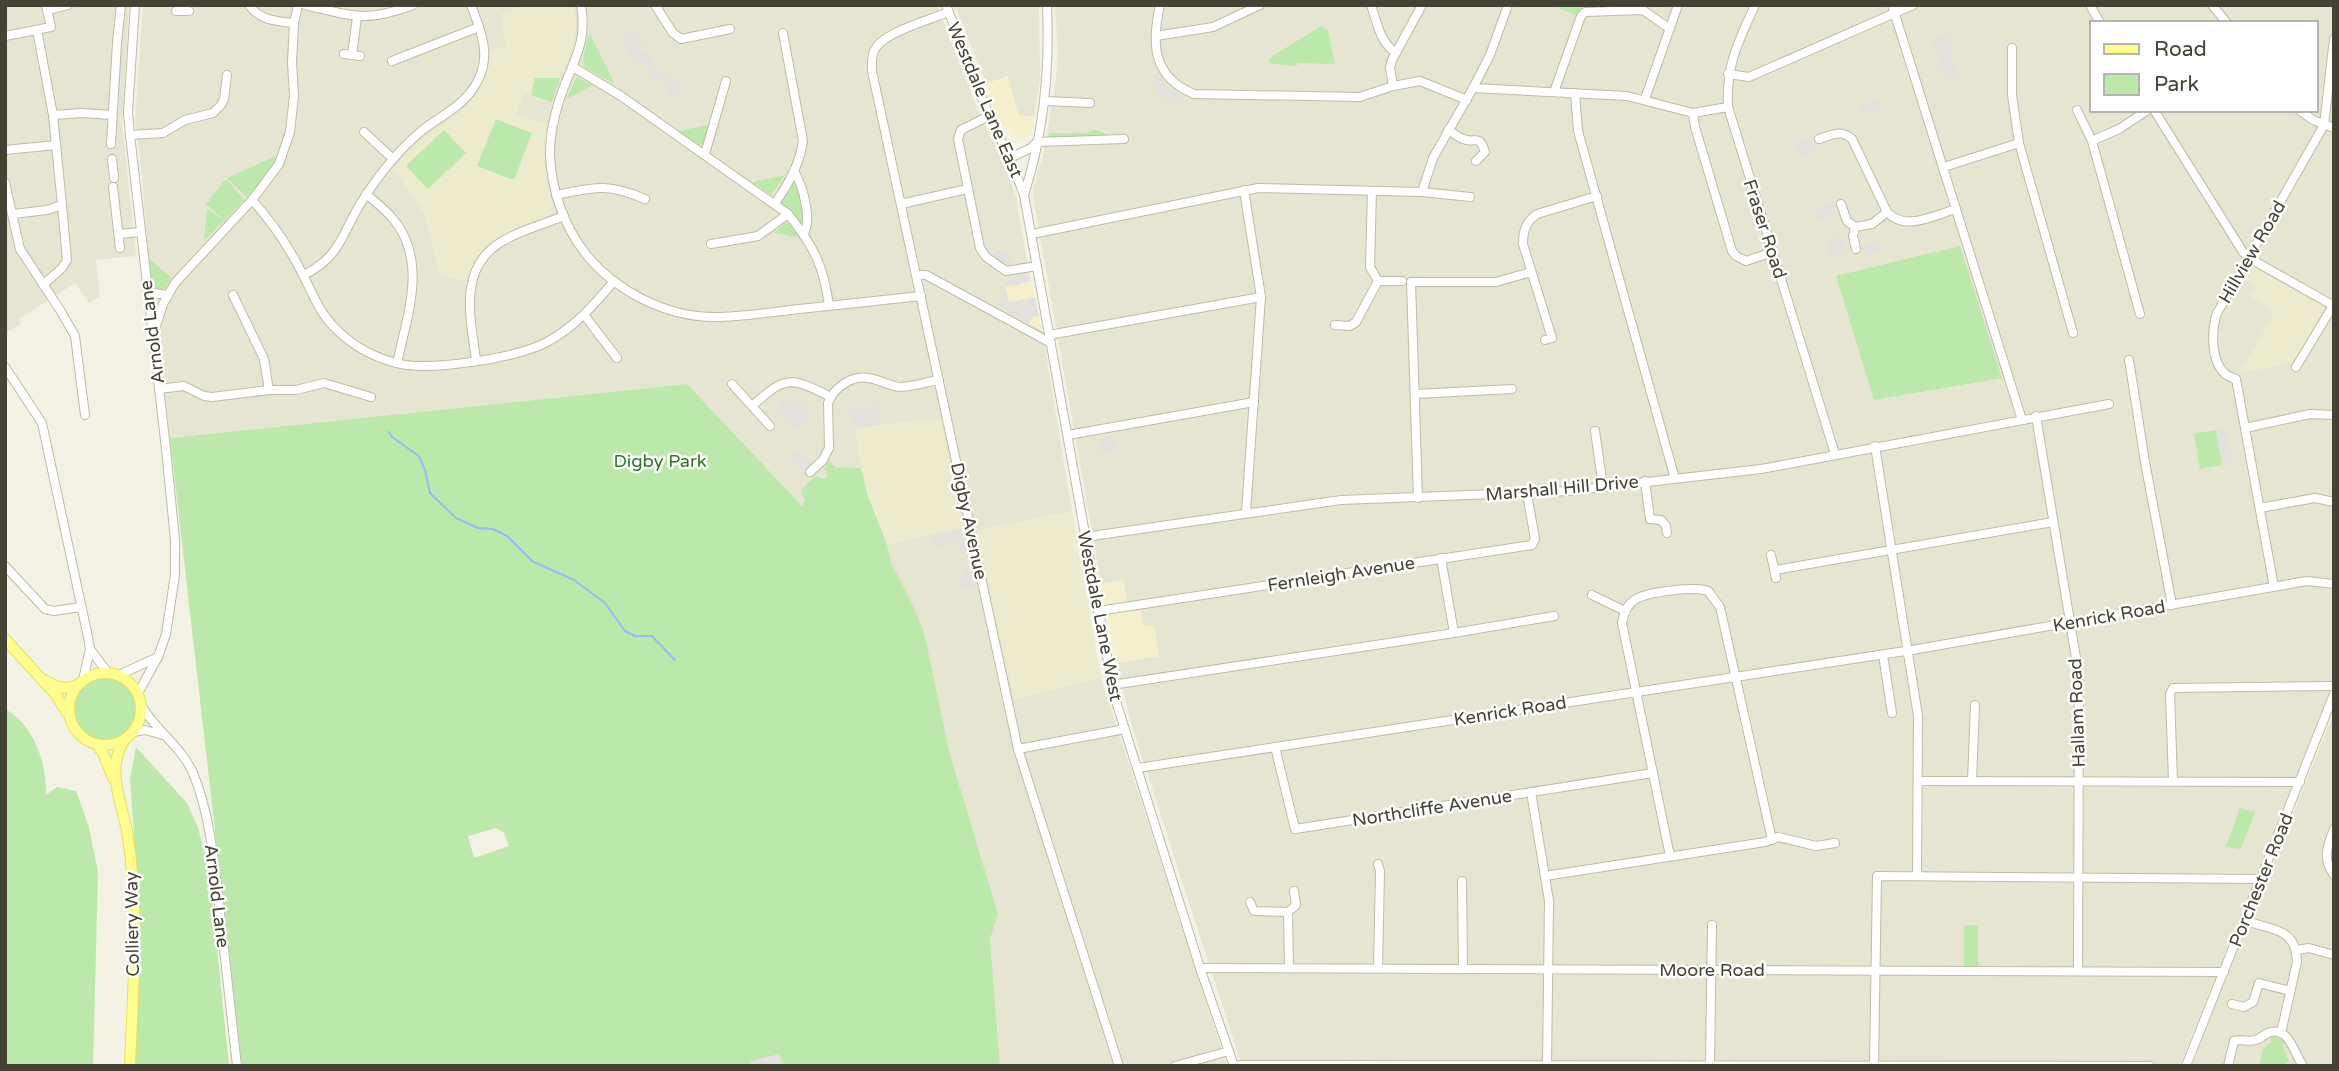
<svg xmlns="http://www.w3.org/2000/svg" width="2339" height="1071" viewBox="0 0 2339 1071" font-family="'Varela Round',sans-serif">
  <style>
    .residential { fill: #e6e5d1; fill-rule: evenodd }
    .commercial { fill: #f5efcd }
    .education { fill: #ecebcd }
    .green { fill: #bce8ab; fill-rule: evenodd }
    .parking { fill: #e2e1dc }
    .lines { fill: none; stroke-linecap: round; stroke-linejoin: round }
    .stream { stroke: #9db9f1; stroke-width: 2 }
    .minor-casing { stroke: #bdbca6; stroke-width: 10 }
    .major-casing { stroke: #e5e05e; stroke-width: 12 }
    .minor { stroke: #fff; stroke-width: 8 }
    .major { stroke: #fffc8f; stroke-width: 10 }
    .labels { text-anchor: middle; stroke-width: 5; stroke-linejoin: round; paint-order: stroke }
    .street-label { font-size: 18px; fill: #444233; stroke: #fff }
    .park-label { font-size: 18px; fill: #2f7626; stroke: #fff }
  </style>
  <rect width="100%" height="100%" fill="#f2f1e3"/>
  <g class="residential">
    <polygon points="5,5 129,5 122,121 136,256 96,260 100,296 89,303 75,283 19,319 21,323 6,333"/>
    <polygon points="143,5 937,5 978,111 1003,161 1016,197 1029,273 1011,277 995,305 1042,330 1072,511 977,531 1015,699 1101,678 1227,1066 1000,1066 990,939 998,914 950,754 924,632 910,599 891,563 887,544 963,527 856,428 861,468 835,467 829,461 827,477 823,479 816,475 804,496 805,501 802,507 687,384 170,438 150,284 142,176 135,121"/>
    <polygon points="955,5 1039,5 1040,78 1034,117 1018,115 1008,76 986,84"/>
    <path d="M 1055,5 L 1559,5 L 1558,8 L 1582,8 L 1648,5 L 2334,5 L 2334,680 L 2180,1066 L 1242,1066 L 1132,726 L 1116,663 L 1159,656 L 1154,626 L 1142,627 L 1129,612 L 1123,580 L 1101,584 L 1034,201 L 1033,190 L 1044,152 L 1056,78 L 1058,56 ZM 2092,23 L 2316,23 L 2316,110 L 2092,110 Z"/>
    <polygon points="2334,712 2334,1066 2192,1066 2220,994"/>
  </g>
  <g class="commercial">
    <polygon points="1008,76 1018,115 1034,117 1031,134 1024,141 1015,138 999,120 986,84"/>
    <polygon points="1029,273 1035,297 1042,330 995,305 1011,277"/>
    <polygon points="1123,580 1128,611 1140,610 1143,626 1154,625 1159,656 1116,663 1101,584"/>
  </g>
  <g class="education">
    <polygon points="525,5 574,5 576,28 572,47 569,58 560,78 535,78 531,95 524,93 516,114 547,124 545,165 553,212 551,215 489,243 472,268 466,282 439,274 427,220 413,195 392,170 417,142 458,114 476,96 488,69 490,50 506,47 501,14"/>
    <polygon points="2254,268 2325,308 2294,362 2240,373 2275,311 2250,296 2256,286 2243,278 2248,269"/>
    <polygon points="940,418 963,527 887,544 863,480 856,428"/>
    <polygon points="1072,511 1101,678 1014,699 977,531"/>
  </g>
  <g class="green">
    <polygon points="1559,5 1648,5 1588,6 1582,8 1576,15 1558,8"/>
    <polygon points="1321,26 1328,30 1335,64 1297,63 1297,66 1268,63 1271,57"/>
    <polygon points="590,34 615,84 585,68 583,60 588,36"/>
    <polygon points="577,77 593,85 566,99"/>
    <polygon points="535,78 560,78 552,102 531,95"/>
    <polygon points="496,119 532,133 514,180 477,166"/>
    <polygon points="712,124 706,143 699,145 679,131"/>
    <polygon points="444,130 466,153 428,189 406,166"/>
    <polygon points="1095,130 1106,134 1105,137 1048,139 1049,133 1087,133"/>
    <polygon points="276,156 273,167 247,197 227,178"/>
    <polygon points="785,175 771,195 753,182"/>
    <polygon points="226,179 244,200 204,241 207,209 224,220 206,204"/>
    <polygon points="793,181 796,183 803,209 804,226 780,201"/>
    <polygon points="784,223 789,223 801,238 774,233"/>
    <polygon points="1960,246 2002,378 1874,400 1836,276"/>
    <polygon points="148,258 171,277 166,288 158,290 151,284"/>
    <path d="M 687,384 L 802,506 L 805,501 L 801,490 L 816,475 L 823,479 L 827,477 L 827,472 L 824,468 L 829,461 L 835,467 L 861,468 L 868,496 L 887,544 L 891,563 L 910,599 L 924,632 L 950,754 L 998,914 L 990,939 L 1000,1066 L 242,1066 L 170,438 ZM 496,828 L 504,833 L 509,846 L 474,858 L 468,836 Z"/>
    <polygon points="2216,430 2222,465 2200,469 2194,434"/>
    <circle cx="105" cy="709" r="31"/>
    <path d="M 5,709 C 34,725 47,763 46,795 L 57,787 L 76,791 L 89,827 L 98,872 L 93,1066 L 5,1066 Z"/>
    <polygon points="136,747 187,803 198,828 209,870 229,1066 136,1066 138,889 130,779"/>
    <polygon points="2240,808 2255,812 2241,849 2226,847"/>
    <rect x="1964" y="925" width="14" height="41"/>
    <polygon points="2273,1036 2285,1040 2286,1043 2282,1045 2289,1061 2285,1064 2286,1066 2260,1064 2263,1049 2272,1042 2270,1038"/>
  </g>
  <g class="parking">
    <polygon points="635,29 639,36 634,40 637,45 643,42 645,45 640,48 643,53 648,51 654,61 649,64 653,71 659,69 663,75 669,75 671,81 676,79 682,92 669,97 662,79 653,80 641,59 633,63 620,36"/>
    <polygon points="1947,34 1958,76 1945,80 1941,68 1937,68 1936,65 1941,63 1931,39"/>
    <polygon points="1156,72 1167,86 1183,97 1180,100 1169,102 1156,92 1153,87"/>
    <polygon points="1879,99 1882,109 1861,115 1858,106"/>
    <polygon points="1812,137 1817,152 1799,158 1794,142"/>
    <polygon points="1834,203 1837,215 1818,221 1814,209"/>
    <polygon points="1842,236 1847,252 1831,257 1826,241"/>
    <polygon points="1880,241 1883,251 1866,256 1863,246"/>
    <polygon points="1009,250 1012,265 1008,266 990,254"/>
    <polygon points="1029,273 1031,281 1005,287 1009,302 1035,297 1039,316 1032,317 1029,324 995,305 1005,287 1011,277"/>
    <polygon points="785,396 793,405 798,401 812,414 795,430 777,408"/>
    <polygon points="879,405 882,424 854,428 849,408"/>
    <polygon points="2225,428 2232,463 2223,465 2216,430"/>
    <polygon points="1113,435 1116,452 1101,454 1099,440 1102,439 1102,437"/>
    <polygon points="797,450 811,465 803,473 789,458"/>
    <polygon points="961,530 967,553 949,540 944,546 939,548 934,543 932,537"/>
    <polygon points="968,568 969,574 972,574 975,587 964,589 956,584"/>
    <polygon points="779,1054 785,1066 749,1066 751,1061"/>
  </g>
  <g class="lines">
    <polyline class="stream" points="389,432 392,437 419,456 425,470 430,493 456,518 478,528 493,529 507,536 532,561 574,580 605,603 625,631 635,636 652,636 675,660"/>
    <defs>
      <g id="minor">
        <polyline points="135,5 128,112 130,135 166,449 175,540 175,575 166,634 158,657 138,693"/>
        <path d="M 249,5 C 260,21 277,21 294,23"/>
        <path d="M 305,5 C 353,16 364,23 413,5"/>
        <path d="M 581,5 C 587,40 576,56 564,87 C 556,108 550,132 550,154 C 551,189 564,226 585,253 C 615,291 666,317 715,317 C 743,317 771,312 799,309 C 840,305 881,300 921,296"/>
        <polyline points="655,5 673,33 681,39 730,29"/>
        <polyline points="946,5 989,116 1010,158 1024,195 1114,695 1200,968 1234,1066"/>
        <path d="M 1160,5 C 1151,45 1153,77 1194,94 L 1360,97 L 1393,86 L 1420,81 L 1467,100"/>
        <path d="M 1371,5 C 1377,23 1380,42 1396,53"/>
        <path d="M 1755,5 C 1738,43 1726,64 1728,107 L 1835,454"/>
        <polyline points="1892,5 2022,420"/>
        <polyline points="2090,5 2100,23"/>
        <polyline points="2212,5 2227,23"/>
        <polyline points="47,10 68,5"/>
        <polyline points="176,11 189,11"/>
        <path d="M 948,12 C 930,20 884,32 875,49 C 871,56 872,63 872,71 L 1018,749 L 1119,1066"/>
        <polyline points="5,36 51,27 46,5"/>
        <polyline points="1156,36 1213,27 1260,5"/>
        <polyline points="2012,48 2012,95 2019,143 2073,333"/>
        <polyline points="344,54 360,56"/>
        <polyline points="352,55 357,17"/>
        <polyline points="392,61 479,27"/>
        <path d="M 573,67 L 621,96 L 788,214 C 813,245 824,266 829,306"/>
        <polyline points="1728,74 1749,77 1913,5"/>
        <polyline points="1393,86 1390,68 1392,60 1422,5"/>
        <polyline points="1473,88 1627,96 1693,113 1728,107"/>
        <polyline points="1554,92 1581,16 1585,12 1643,10 1670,29"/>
        <polyline points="1575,93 1578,131 1675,479"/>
        <polyline points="1645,99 1678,5"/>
        <polyline points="1045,101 1090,103"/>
        <polyline points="2077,110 2092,141 2140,314"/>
        <polyline points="2154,110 2243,252 2249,258 2334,306"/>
        <polyline points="2299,110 2313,120 2334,128"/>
        <polyline points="1693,113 1695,127 1732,251 1736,256 1746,261 1773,252"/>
        <polyline points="53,115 81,113 112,115"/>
        <polyline points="989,116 961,130 958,139 980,248 986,257 1006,271 1037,266"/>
        <path d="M 1448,130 C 1453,133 1458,137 1463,139 C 1476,144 1479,133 1485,152 L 1476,161"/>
        <polyline points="364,132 393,159"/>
        <polyline points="130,135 163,133 185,120 213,113 221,105 224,99 227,75"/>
        <path d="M 1819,139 C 1832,135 1841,129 1852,139 L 1887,212 C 1905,232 1934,215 1956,209"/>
        <polyline points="2092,141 2119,129 2148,110"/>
        <polyline points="1037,142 1124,139"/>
        <polyline points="111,144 117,43 121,5"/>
        <polyline points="5,150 56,145"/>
        <polyline points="705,154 726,81"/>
        <polyline points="1010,158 1031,148 1037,142"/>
        <polyline points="112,159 114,178"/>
        <polyline points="1944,167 2019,143"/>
        <path d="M 794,171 C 803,186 812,218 804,234"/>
        <polyline points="5,183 20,249 60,310 75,336 85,415"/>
        <polyline points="113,187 120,248"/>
        <polyline points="1244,190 1261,297 1246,512"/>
        <polyline points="1372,191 1370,267 1378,281 1402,281"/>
        <polyline points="1422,192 1433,158 1473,88 1490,55 1508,5"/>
        <path d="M 366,194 C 376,202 386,210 394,220 C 428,262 407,316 397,363"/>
        <path d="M 556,195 C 596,187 607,183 645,199"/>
        <path d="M 1024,195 C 1044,133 1050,70 1047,5"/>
        <path d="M 252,200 C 273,223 289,247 303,275 C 313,294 320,314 336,329 C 353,346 373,357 396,363 C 429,372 517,358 547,342 C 575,327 594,305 614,281"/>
        <path d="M 775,203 C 788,185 800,164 803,141 L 783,33"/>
        <polyline points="901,204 967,189"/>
        <polyline points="1841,204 1847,221 1855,227 1872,224 1887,212"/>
        <polyline points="13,214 47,210 62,205 53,115 37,30"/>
        <polyline points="1855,227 1853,236 1856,249"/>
        <polyline points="119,234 140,232"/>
        <polyline points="1032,234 1258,188 1422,192 1470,197"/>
        <polyline points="711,244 758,236 788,214"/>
        <path d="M 304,275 C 339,257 341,237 359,206 C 369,189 381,173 394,158 C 403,147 414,137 425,128 C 446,113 468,103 479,78 C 491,53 480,29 471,5"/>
        <polyline points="917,275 926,275 1051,343"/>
        <polyline points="43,285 62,268 67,260 62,205"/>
        <polyline points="147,292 167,295"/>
        <polyline points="585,316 617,358"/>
        <polyline points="1335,325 1350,326 1356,322 1378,281"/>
        <polyline points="154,332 163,304 175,283 252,200 279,164 290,132 294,96 292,62 294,23 298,5"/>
        <polyline points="1049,335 1261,297"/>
        <path d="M 1545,340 L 1552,338 L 1523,244 C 1523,230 1526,222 1537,214 L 1597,196"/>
        <path d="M 476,360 C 471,320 458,271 498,244 C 517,231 542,225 564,216"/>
        <polyline points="2129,360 2145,462 2172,605"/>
        <polyline points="5,367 42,423 88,637 90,649 83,680"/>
        <polyline points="2296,367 2334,304"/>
        <polyline points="732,384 770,426"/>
        <polyline points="159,389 184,386 204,396 212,397 269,390 264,359 233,295"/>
        <polyline points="269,390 296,390 324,383 371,397"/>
        <polyline points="1415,394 1512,389"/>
        <path d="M 752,406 C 786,376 789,376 831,397"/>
        <polyline points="2036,416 2079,676 2078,971"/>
        <polyline points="2245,428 2310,414 2334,415"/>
        <polyline points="1595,431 1603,487"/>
        <polyline points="1068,435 1254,402"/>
        <polyline points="1875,446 1918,716 1917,875"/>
        <path d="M 810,472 L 823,460 L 829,448 L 828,403 C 834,388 851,375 868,378 C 879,379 888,386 900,387 C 912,387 926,382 939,380"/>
        <polyline points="1645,481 1650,519 1661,520 1666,526 1667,533"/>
        <polyline points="1418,498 1411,282 1496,282 1531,272"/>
        <polyline points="2260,508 2315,498 2334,502"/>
        <polyline points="1085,537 1341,500 1569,491 1761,469 2109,404"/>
        <polyline points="1771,555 1776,578"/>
        <polyline points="5,566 45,609 54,611 81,607"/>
        <polyline points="1775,570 2053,522"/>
        <path d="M 2274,587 L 2236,379 C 2210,373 2211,335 2216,315 L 2324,125 L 2334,39"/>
        <polyline points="1592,595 1625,611"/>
        <polyline points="1098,611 1532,545 1535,539 1527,494"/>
        <polyline points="1454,633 1554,616"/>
        <polyline points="90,649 108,673"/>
        <polyline points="1883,655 1892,713"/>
        <polyline points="119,675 158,657"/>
        <polyline points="1112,685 1454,633 1441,558"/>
        <path d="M 141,705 C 155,730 181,746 193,773 C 210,814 214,861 219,905 C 225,959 231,1012 237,1066"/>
        <polyline points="133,732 145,730 163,735"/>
        <polyline points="1275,747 1295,829 1653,773"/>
        <polyline points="1018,749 1125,729"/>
        <polyline points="1138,768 1912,650 2307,581 2334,584"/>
        <polyline points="1918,781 2300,782"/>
        <polyline points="1972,781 1975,705"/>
        <polyline points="2173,781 2170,694 2173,688 2334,686"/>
        <polyline points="1531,792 1549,901 1547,1066"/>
        <path d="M 2334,829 C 2327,847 2322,859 2334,875"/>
        <path d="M 1670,856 L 1622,623 C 1624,613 1627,604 1636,599 C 1648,592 1695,586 1708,591 L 1720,607 L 1772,840"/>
        <polyline points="1378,864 1380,871 1378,968"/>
        <polyline points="1545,876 1765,842 1778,837 1816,846 1835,843"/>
        <polyline points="1462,881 1463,969"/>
        <polyline points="1250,902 1254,911 1288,912 1296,905 1294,891"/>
        <polyline points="1288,912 1289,968"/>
        <path d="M 2245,920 C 2269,931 2296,925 2297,962 L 2281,1033"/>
        <polyline points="2297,950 2309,948 2334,955"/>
        <polyline points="1200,968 2224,972"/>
        <polyline points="2232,1004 2244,1007 2253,1002 2259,983 2290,991"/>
        <polyline points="1234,1065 2150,1066"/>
        <polyline points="1175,1066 1229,1051"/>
        <polyline points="1710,1066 1712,925"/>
        <polyline points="1874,1066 1877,876 2261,879"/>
        <polyline points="2186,1066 2334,694"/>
        <path d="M 2228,1066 L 2234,1041 C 2242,1039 2248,1042 2256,1040 C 2261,1039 2265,1033 2271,1032 C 2289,1027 2295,1055 2303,1066"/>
      </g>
      <g id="major">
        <polyline points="5,639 56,695 68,714"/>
        <circle cx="105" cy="709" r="36"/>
        <path d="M 46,681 C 57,688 66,690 78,685"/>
        <path d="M 125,739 C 105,768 121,800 127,831 C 140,908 133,988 130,1066"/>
        <polyline points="96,744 103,753 113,778"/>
      </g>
    </defs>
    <use href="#minor" class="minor-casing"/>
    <use href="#major" class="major-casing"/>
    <use href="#minor" class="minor"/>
    <use href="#major" class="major"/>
  </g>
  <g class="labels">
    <g class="street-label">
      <text transform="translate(985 100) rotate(67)" y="6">Westdale Lane East</text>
      <text transform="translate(1765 229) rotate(72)" y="6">Fraser Road</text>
      <text transform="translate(2252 252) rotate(-60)" y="6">Hillview Road</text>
      <text transform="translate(152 332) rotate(-97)" y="6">Arnold Lane</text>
      <text transform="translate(1562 488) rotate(-5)" y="6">Marshall Hill Drive</text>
      <text transform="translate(969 521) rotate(78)" y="6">Digby Avenue</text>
      <text transform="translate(1341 574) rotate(-9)" y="6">Fernleigh Avenue</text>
      <text transform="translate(1100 616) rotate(79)" y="6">Westdale Lane West</text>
      <text transform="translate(2109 616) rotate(-10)" y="6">Kenrick Road</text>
      <text transform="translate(1510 711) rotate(-9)" y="6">Kenrick Road</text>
      <text transform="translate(2077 713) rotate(-92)" y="6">Hallam Road</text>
      <text transform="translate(1432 808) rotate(-9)" y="6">Northcliffe Avenue</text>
      <text transform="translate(2261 880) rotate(-68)" y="6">Porchester Road</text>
      <text transform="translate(217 896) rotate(83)" y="6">Arnold Lane</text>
      <text transform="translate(132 924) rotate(-91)" y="6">Colliery Way</text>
      <text x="1712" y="976">Moore Road</text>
    </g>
    <g class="park-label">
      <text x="660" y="467">Digby Park</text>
    </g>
  </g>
  <rect width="2339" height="1071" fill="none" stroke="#444233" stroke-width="14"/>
  <rect x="2090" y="21" width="228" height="91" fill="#ffffff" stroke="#b4b3ad" stroke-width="2"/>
  <rect x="2104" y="44" width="35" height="10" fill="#fffc8f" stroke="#b4b3ad" stroke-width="2"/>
  <text x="2154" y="56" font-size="21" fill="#444233">Road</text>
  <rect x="2104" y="74" width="35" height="21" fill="#bce8ab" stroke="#b4b3ad" stroke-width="2"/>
  <text x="2154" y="91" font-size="21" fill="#444233">Park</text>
</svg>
